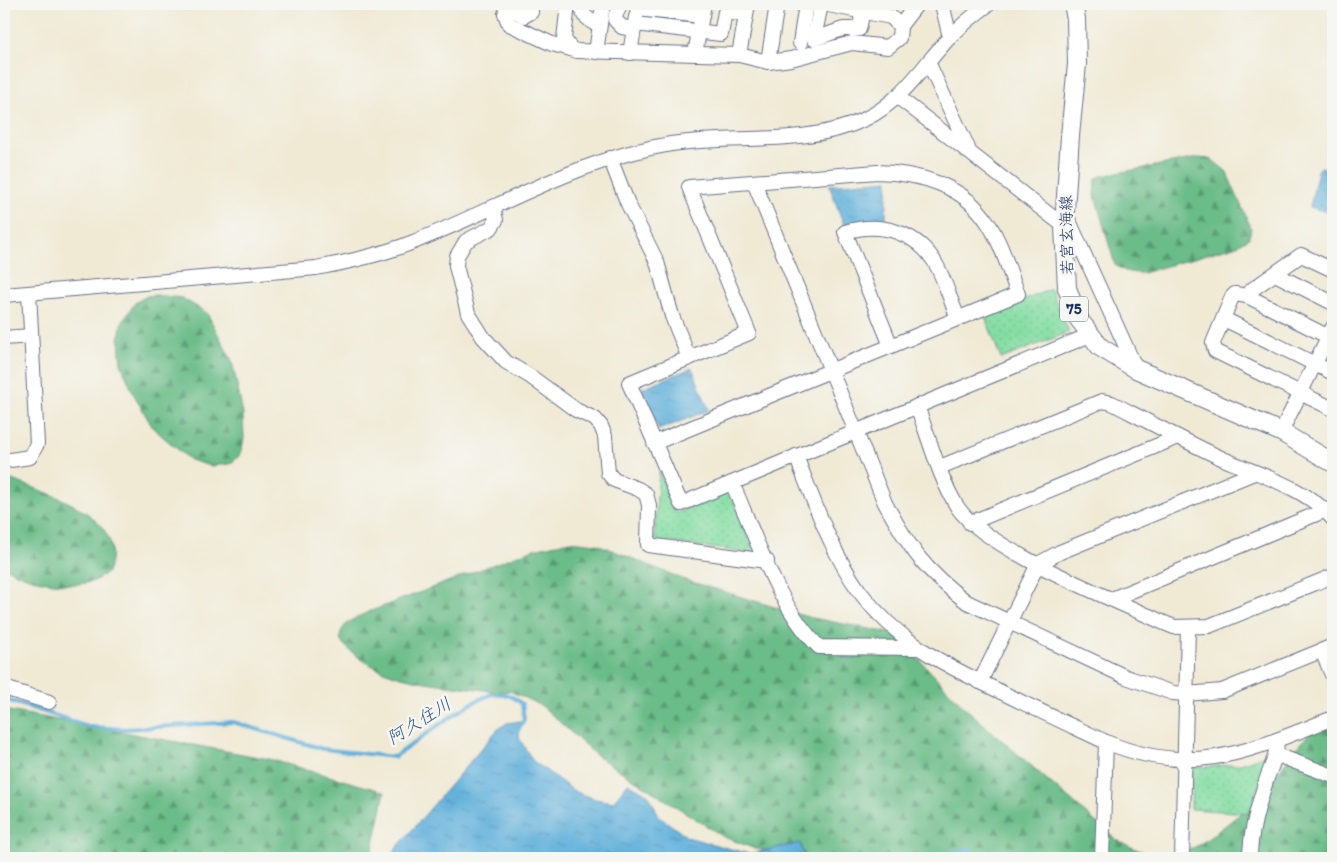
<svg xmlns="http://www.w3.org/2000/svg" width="1337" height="862" viewBox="0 0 1337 862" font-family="Itim,'Klee One',sans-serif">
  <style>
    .forest { fill: url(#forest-firs); stroke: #427673 }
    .park { fill: url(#park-dots); stroke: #4f8680 }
    .water { fill: url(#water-ripples); stroke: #3e709c }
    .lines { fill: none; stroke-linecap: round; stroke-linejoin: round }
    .stream { stroke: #61b0db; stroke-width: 4 }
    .minor-casing { stroke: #667088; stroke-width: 16 }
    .major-casing { stroke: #667088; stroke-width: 20 }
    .minor { stroke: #fff; stroke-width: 14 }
    .major { stroke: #fff; stroke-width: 18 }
    .labels { text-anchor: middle; stroke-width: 5; stroke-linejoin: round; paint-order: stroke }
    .shield { fill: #f6f6f2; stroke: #5d6b8a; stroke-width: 1 }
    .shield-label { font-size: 15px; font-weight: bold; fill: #1b2f5e }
    .street-label { font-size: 16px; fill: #1b2f5e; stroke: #f6f6f2 }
    .water-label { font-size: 18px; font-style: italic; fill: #305684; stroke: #f6f6f2 }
  </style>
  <defs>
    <pattern id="forest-firs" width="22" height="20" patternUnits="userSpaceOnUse" patternTransform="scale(1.25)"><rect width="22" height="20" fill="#6abc88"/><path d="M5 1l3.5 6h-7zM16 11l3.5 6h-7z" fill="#569972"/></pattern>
    <pattern id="park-dots" width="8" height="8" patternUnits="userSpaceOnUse" patternTransform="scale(1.25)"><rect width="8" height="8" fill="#83dda2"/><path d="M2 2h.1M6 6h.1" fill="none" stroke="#71be8e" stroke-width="1.8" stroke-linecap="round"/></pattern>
    <pattern id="water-ripples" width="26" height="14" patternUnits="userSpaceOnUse" patternTransform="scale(1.25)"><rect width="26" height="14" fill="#61b0db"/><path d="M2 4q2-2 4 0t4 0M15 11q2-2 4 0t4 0" fill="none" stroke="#4f90b5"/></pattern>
  </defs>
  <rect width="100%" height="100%" fill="#f6f6f2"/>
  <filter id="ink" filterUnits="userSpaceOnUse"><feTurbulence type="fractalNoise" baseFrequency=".02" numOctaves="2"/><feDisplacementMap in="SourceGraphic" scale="10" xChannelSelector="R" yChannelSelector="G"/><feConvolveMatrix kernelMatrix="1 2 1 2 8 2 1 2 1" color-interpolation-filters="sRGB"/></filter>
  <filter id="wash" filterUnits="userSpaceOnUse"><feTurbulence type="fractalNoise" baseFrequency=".0096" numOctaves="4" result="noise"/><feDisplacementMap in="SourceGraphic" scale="20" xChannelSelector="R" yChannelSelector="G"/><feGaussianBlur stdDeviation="1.12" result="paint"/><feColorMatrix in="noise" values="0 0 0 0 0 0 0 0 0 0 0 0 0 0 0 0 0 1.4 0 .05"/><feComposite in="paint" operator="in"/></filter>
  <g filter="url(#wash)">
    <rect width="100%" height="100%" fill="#f0ead5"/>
    <g class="forest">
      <path d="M 1198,158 L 1211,159 L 1226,171 L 1251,228 L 1249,238 L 1238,245 L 1143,273 C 1132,273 1124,272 1115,265 L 1095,196 L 1096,179 L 1101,176 Z"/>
      <polygon points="156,295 182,298 207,313 232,361 243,414 244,438 241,454 230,464 210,466 190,460 153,428 133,393 121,364 119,340 121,324 135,303 147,296"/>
      <path d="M 4,477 C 42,492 133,514 107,573 C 103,575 98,579 94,581 C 71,589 23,581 4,566 Z"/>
      <path d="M 570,541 L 597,544 L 685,580 L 808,617 L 895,634 L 965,708 L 1115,839 C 1157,862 1180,862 1218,831 C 1231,821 1245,811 1256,799 C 1284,770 1298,735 1333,715 L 1333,858 L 806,858 L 753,848 L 724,837 L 597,756 L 542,706 L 510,691 L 495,692 C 439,681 384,687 341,642 C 336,624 358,617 371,611 L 534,549 Z"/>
      <polygon points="4,710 269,759 385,792 371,858 4,858"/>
    </g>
    <g class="park">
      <polygon points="1051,289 1069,332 1001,359 985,316"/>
      <polygon points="659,470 676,513 730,491 755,554 654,540"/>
      <polygon points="1270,753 1249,813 1191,809 1192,768 1241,764"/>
    </g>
    <g class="water">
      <polygon points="1321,167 1333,170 1333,214 1310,207 1318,170"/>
      <polygon points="888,180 886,219 851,223 845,228 829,185"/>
      <polygon points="692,368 709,410 659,430 642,388"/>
      <polygon points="520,721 519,738 533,761 574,791 595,799 613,802 628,783 649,795 659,816 687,837 749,854 800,843 805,858 388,858 498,729 507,723"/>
    </g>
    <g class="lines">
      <g class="stream">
        <path d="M 4,699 L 91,727 L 126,729 L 233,722 L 323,749 L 394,757 C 415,743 473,697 494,694 C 506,693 513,696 522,704 L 524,719 L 517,732"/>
        <polyline points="930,858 970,849"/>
      </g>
    </g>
  </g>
  <g filter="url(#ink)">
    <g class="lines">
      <defs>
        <g id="minor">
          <polyline points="508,4 505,14 509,24 552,44 571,49"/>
          <polyline points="516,4 517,12 524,16 531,12 531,4"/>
          <polyline points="568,4 564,39 571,49 577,51 739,55 768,62 791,59 852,43 888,47 899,38 900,26 891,17 823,4"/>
          <polyline points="585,4 582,9 584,15 592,22 600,23"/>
          <polyline points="621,4 616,14 615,20 622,27 634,29"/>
          <polyline points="821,4 814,39 843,29 859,29 863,11"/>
          <polyline points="942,4 950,37"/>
          <polyline points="637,9 702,16"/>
          <polyline points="635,24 721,34 725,12 746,15"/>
          <polyline points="900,26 917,4"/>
          <polyline points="800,43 806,4"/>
          <polyline points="596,52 603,4"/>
          <polyline points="630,53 636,17"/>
          <polyline points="695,54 704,4"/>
          <polyline points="739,55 748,4"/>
          <polyline points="768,62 777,4"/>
          <polyline points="928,62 968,148"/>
          <polyline points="898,97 1064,226"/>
          <polyline points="610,158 628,204 657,262 672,316 689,358"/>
          <path d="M 754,182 L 885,503 C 910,549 924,570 967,602 L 1126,677 L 1173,693 L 1186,694 L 1222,691 L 1333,646"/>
          <polyline points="493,207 496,220 491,228 466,241 457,256 456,266 468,313 483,337 506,362 531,377 576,410 595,419 601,426 605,436 608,473 614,480 638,489 646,494 649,505 648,545 767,561"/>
          <polyline points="1065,212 1136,369"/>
          <polyline points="1333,270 1301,255 1250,291 1247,296 1333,339"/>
          <polyline points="1275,274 1333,303"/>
          <path d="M 4,295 L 316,268 C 349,262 380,255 411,243 C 498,209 578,159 671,144 C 734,134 807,147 865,119 C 901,102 923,66 949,38 C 961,26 975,14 989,4"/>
          <polyline points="1247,296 1235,294 1232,297 1213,343 1215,351 1333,409"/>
          <polyline points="1224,319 1333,373"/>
          <polyline points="4,338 31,336"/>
          <path d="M 891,346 L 845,232 C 881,221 920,232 938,268 C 946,284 951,302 958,318"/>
          <path d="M 917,406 C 929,438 940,480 958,508 C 987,550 1113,599 1162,622 L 1174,627 L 1209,626 L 1333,576"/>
          <polyline points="1281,432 1333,327"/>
          <path d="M 654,443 L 1018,294 C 1009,271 1002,244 988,223 C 964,185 919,173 877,172 L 689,187 L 749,333 L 629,383 L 681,504 L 1090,335"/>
          <path d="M 796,456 C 814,501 831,552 860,592 C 898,642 943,664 997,690 C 1033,708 1070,725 1106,742 C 1194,779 1251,750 1333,718"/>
          <polyline points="4,461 30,457 37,444 29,293"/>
          <path d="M 940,467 L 1102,401 L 1112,403 C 1147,421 1183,440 1219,457 C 1256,474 1306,487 1333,519"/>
          <path d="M 732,483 C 756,536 777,606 819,647 L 916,648"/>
          <polyline points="970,523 1178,437"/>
          <polyline points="1112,599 1326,510"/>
          <polyline points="1322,651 1333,677"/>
          <polyline points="980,682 1038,564 1060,552 1254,473"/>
          <polyline points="4,688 49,702"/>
          <polyline points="1277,755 1333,776"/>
          <polyline points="1102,858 1106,742"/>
          <polyline points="1182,858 1188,628"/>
          <path d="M 1250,858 C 1250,832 1258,806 1266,781 C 1271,766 1277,757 1277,740"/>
        </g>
        <polyline id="major" points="1073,4 1076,19 1077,64 1070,136 1064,226 1067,288 1078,318 1100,347 1136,369 1281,432 1333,463"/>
      </defs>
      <use href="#minor" class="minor-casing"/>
      <use href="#major" class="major-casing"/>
      <use href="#minor" class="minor"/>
      <use href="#major" class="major"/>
    </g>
  </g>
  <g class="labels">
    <rect class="shield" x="1060" y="296.5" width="28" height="25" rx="4"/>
    <g class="shield-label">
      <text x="1074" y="314">75</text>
    </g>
    <g class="street-label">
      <text transform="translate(1066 235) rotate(-91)" y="6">若宮玄海線</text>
    </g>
    <g class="water-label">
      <text transform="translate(419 721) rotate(-32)" y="6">阿久住川</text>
    </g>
  </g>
  <rect width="1337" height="862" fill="none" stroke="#f6f6f2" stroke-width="20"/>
</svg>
